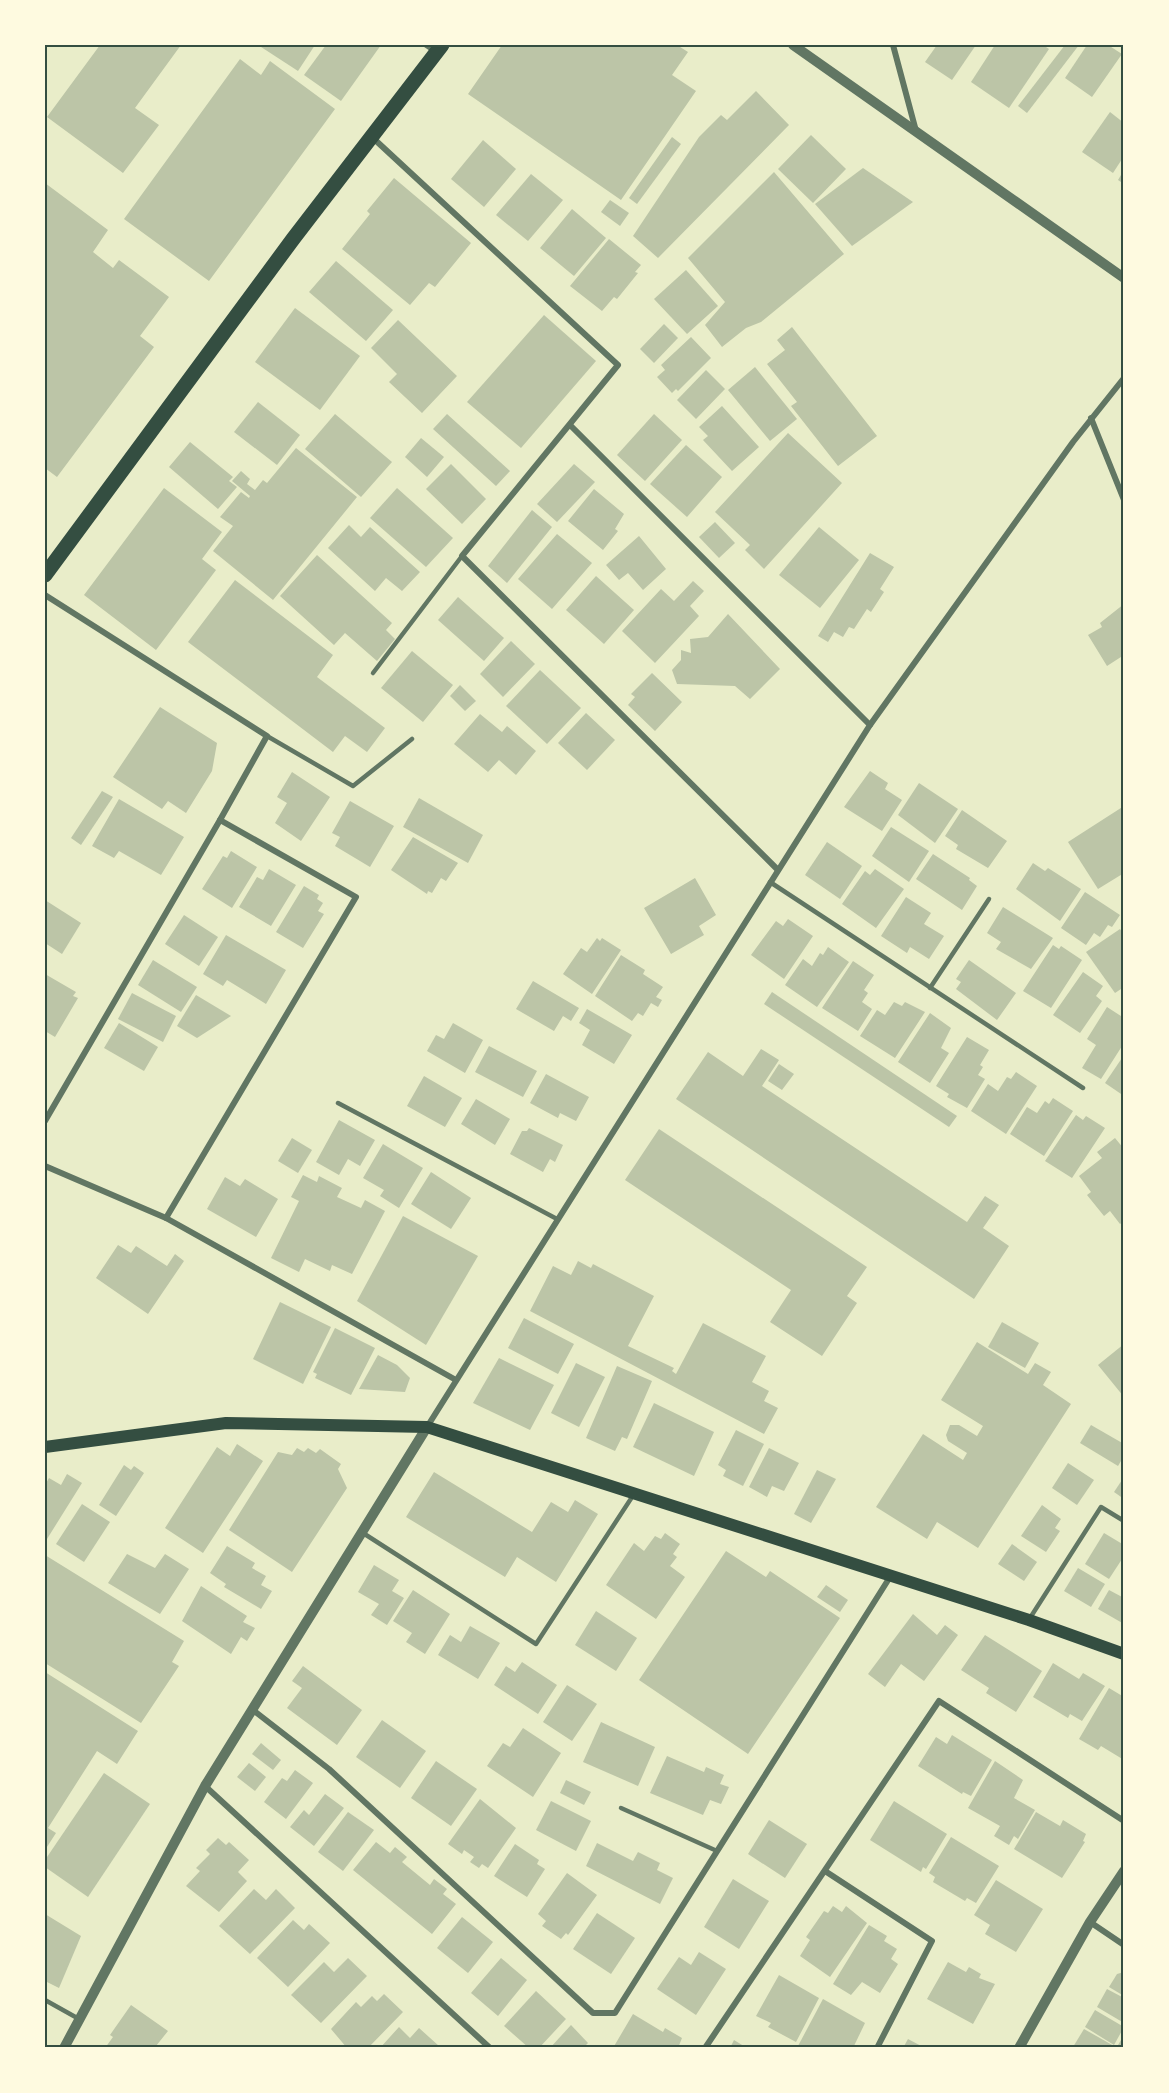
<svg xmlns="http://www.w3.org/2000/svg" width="1169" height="2093" viewBox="0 0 1169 2093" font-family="Mulish,sans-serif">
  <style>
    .building { fill: #bcc5a7 }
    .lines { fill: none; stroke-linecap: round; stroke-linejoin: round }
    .service { stroke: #617663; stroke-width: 4.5 }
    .minor { stroke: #617663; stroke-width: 6 }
    .tertiary { stroke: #617663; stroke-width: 10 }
    .secondary { stroke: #344e41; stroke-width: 12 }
    .primary { stroke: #344e41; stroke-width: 15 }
    .neatline { fill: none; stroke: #344e41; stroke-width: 2 }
  </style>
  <rect width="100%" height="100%" fill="#e9edc9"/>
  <g class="building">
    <polygon points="100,45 181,45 135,108 159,125 123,173 47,117"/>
    <polygon points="258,45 315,45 298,71"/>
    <polygon points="326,45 381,45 341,101 304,75"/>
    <polygon points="502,45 677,45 688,52 672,75 696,91 621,200 468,94"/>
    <polygon points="937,45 976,45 952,80 925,62"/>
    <polygon points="995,45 1043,45 1049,49 1009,108 971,82"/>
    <polygon points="1065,45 1079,45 1027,113 1018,106"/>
    <polygon points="1087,45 1108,45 1122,54 1092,97 1065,78"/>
    <polygon points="240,59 261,75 270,61 335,109 209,281 124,219"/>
    <polygon points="756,91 789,125 658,258 633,236 699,137 721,115 727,120"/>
    <polygon points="1110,112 1124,123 1124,156 1113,173 1082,152"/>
    <polygon points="811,135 846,169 813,203 778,169"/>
    <polygon points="672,137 681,144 637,204 629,198"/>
    <polygon points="483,140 516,169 484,207 451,179"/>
    <polygon points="863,168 913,202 852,246 815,204"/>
    <polygon points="1124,170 1124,184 1118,180"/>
    <polygon points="774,172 844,254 761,322 746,328 722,347 705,325 725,302 688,258"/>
    <polygon points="531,174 563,200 528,241 496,215"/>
    <polygon points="394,178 471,243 435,287 429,283 410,305 342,249 370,214 367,211"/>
    <polygon points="45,183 108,230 93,252 113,268 119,260 169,297 140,336 154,347 57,477 45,468"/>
    <polygon points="610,200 629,213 620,226 601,212"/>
    <polygon points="572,209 606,238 574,276 540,248"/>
    <polygon points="609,239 641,265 635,272 638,273 617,299 614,297 602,311 570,286"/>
    <polygon points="336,261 393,310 366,341 309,292"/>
    <polygon points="686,270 718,306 687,334 654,299"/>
    <polygon points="295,308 360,356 320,410 255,362"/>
    <polygon points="544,315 596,361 521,448 467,402"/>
    <polygon points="398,320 457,376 422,413 389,382 397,374 371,348"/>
    <polygon points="664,324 678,338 654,363 640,349"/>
    <polygon points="792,327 877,436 838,466 791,406 797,402 767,364 785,350 777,340"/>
    <polygon points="691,337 711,358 678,391 676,389 672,393 657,377 665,370 661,365"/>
    <polygon points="755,367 797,419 770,441 728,390"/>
    <polygon points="706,370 725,389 696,419 677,400"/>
    <polygon points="258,402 300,435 277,465 234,432"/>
    <polygon points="722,406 759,447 732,471 703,440 708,436 699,427"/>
    <polygon points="335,414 392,462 361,497 305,449"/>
    <polygon points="447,414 510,471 496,486 433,429"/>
    <polygon points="654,414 682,440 645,481 617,455"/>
    <polygon points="788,433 842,483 764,569 745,550 750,545 715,512"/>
    <polygon points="421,438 444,457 427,477 405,457"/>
    <polygon points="190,442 233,477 229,481 237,487 218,509 169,467"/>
    <polygon points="686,445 722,477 687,517 650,484"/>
    <polygon points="296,448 357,497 273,600 213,551 233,526 220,517 241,492 249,498 250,496 232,481 241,471 250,479 247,484 255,490 263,480 267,483"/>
    <polygon points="451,464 486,499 462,524 426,489"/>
    <polygon points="574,464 595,482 557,522 537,504"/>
    <polygon points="164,488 222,532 202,559 216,570 156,650 84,595"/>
    <polygon points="397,488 453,538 426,567 370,518"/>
    <polygon points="594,489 624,514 615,529 618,531 603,550 568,521"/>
    <polygon points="532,510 552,527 507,583 488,566"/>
    <polygon points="715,522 735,543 719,558 699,537"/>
    <polygon points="349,525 361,537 370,527 420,572 402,591 386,578 375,591 328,548"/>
    <polygon points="819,527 859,560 820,608 779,575"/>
    <polygon points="557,534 592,563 552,609 518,579"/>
    <polygon points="639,536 666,569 643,590 628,573 619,580 606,565"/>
    <polygon points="870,553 894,567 880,589 884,592 871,612 867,609 854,629 849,627 843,637 834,632 828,642 818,636"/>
    <polygon points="317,555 392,623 386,630 395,639 377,661 345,633 334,645 280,596"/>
    <polygon points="596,576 634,610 604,644 566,610"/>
    <polygon points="235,580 333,655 317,677 385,728 367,752 345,736 333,752 188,642"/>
    <polygon points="693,581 704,591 690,606 699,616 655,663 622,631 661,589 674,601"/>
    <polygon points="458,597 504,638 484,661 438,620"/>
    <polygon points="1124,604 1124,655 1107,666 1088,635 1102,627 1100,623"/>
    <polygon points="728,614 780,669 750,699 735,686 677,684 672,670 681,660 681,650 691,653 690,639 708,637"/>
    <polygon points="511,641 535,664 503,697 480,674"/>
    <polygon points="412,651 453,685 423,722 381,688"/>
    <polygon points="540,670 581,708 547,744 506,706"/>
    <polygon points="652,673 682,702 655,731 628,705 635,697 631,694"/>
    <polygon points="460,685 476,701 465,711 450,696"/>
    <polygon points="160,707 217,743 212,771 186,813 168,801 162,809 113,777"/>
    <polygon points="586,713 615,740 587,770 558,743"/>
    <polygon points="480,714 502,732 507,726 536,751 516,775 499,760 488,772 454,744"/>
    <polygon points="870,771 888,783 885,789 902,800 882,831 844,807"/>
    <polygon points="292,772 330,797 301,841 275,823 287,803 277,797"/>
    <polygon points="919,783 958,809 935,843 898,815"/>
    <polygon points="102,791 113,797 81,845 71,838"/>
    <polygon points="419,798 483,835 468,863 403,827"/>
    <polygon points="119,799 184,837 161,875 119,851 114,858 92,846"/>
    <polygon points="350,801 394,826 370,867 335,846 340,837 332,833"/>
    <polygon points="1124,806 1124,873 1098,889 1068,842"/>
    <polygon points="962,810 1007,841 988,868 956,849 958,845 945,836"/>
    <polygon points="891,827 929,851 909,882 872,856"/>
    <polygon points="413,837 458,863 446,881 441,878 432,893 428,891 427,894 391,870"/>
    <polygon points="827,842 862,866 840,899 805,875"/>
    <polygon points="231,851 257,867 232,908 202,889 223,856 227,858"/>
    <polygon points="933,854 970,878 969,880 977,886 962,910 916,879"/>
    <polygon points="1033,863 1045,871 1048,868 1081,889 1060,921 1016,889"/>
    <polygon points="269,869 296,885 271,926 239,907 257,877 263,880"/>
    <polygon points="875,869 904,889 876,928 842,904 865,871 870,875"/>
    <polygon points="695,878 716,915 699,926 704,935 671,954 644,908"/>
    <polygon points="304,886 319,895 317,899 323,903 318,911 324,914 303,948 276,932"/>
    <polygon points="1085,892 1120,915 1112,927 1108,925 1100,937 1094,933 1086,945 1061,928"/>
    <polygon points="906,897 931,913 924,924 944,936 929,959 910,947 907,953 881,936"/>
    <polygon points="45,900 81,923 62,954 45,943"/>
    <polygon points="1003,907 1053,938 1031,969 996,949 1001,942 987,933"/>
    <polygon points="184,915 218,937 199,966 165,944"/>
    <polygon points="788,919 813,936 784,979 751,955 776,921 783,926"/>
    <polygon points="1120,929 1124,935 1124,987 1115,993 1086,952"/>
    <polygon points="226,935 286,970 266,1004 227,980 223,986 203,974"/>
    <polygon points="597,938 600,941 602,938 621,950 592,994 563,974 581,948 587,952"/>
    <polygon points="1053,945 1059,949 1061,946 1082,960 1051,1008 1023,991"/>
    <polygon points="828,947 849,962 817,1007 785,985 803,959 812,966 820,953 823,955"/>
    <polygon points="621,955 645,970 643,974 663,987 656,997 662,1000 658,1007 651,1003 643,1016 638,1013 632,1021 595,996"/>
    <polygon points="153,960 197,987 181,1012 138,985"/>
    <polygon points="969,960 1016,993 997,1020 956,989 961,982 956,979"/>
    <polygon points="853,961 874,975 864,990 868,993 862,1002 872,1009 858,1031 822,1008"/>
    <polygon points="1083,972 1103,986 1096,996 1102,1001 1080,1033 1053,1015"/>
    <polygon points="45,974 76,992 73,996 78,998 55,1037 45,1031"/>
    <polygon points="533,981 579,1008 571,1021 563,1016 554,1031 516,1009"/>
    <polygon points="772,992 957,1116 949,1127 764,1004"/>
    <polygon points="132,993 176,1016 163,1042 118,1019"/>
    <polygon points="196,995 231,1016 197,1038 177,1026"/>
    <polygon points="894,1002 902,1006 905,1002 925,1012 895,1058 860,1036 877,1010 885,1015"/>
    <polygon points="1107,1007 1124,1018 1124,1043 1101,1079 1082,1068 1096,1045 1087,1039"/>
    <polygon points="587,1009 632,1035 614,1064 582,1045 590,1030 579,1023"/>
    <polygon points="930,1013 951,1028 941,1048 949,1053 930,1083 898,1062"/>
    <polygon points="119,1023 158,1047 144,1071 104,1048"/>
    <polygon points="453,1023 483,1040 465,1073 427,1051 436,1035 444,1039"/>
    <polygon points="967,1037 989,1050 980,1065 983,1067 978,1075 985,1079 967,1108 947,1097 949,1094 936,1086"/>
    <polygon points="489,1046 537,1071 523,1097 475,1072"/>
    <polygon points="761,1049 779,1060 762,1086 967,1222 985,1196 999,1205 983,1228 1009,1246 974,1299 676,1099 708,1052 743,1076"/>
    <polygon points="1124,1055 1124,1096 1105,1083"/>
    <polygon points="779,1064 794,1074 782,1090 768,1081"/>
    <polygon points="1016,1072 1037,1086 1006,1134 971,1111 988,1084 998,1091 1007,1077 1011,1079"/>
    <polygon points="546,1074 589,1097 576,1121 560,1113 558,1118 530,1103"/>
    <polygon points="424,1076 462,1098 445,1127 407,1106"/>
    <polygon points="1053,1098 1073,1111 1044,1156 1010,1134 1027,1107 1037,1113 1045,1101 1049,1104"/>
    <polygon points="476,1099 510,1119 495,1145 461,1124"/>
    <polygon points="1076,1115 1083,1120 1086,1116 1105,1128 1072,1178 1045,1161"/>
    <polygon points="339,1120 375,1140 360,1166 348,1159 339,1175 316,1162"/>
    <polygon points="529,1128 563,1145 555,1162 550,1159 543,1172 510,1154 522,1131 527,1131"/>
    <polygon points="659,1129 867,1267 847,1296 857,1303 822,1356 770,1322 791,1290 625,1180"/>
    <polygon points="292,1138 312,1150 298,1173 278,1161"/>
    <polygon points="1115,1138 1124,1149 1124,1221 1120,1224 1110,1211 1104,1216 1087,1195 1091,1192 1079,1176 1102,1158 1097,1152"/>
    <polygon points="383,1144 423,1168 399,1208 380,1196 384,1190 363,1178"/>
    <polygon points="431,1172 471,1198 451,1229 411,1204"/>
    <polygon points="303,1175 317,1182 319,1176 342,1188 337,1197 361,1208 365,1200 385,1211 352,1274 332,1265 330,1271 305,1259 299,1272 271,1258 299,1201 291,1197"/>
    <polygon points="225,1177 240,1186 245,1179 278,1199 256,1237 207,1209"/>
    <polygon points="403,1216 478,1256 426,1345 357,1301"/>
    <polygon points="118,1245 131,1253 136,1246 167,1266 175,1254 184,1261 148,1314 96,1278"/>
    <polygon points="578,1261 591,1268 593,1264 654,1296 628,1346 674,1368 672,1371 676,1374 703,1323 766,1356 752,1382 769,1391 764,1401 778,1408 764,1434 530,1311 553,1266 571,1275"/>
    <polygon points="280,1302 331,1327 303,1384 253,1359"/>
    <polygon points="524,1318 574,1344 558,1374 508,1348"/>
    <polygon points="1002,1322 1039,1343 1025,1368 988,1347"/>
    <polygon points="335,1328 375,1348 351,1395 315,1378 317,1374 313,1372"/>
    <polygon points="977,1342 1028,1374 1035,1363 1051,1372 1043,1385 1071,1404 978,1548 937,1522 927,1539 876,1507 923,1434 963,1460 967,1453 948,1441 946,1435 950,1425 959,1425 977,1436 983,1426 941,1400"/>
    <polygon points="1124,1344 1124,1397 1098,1365"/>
    <polygon points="378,1355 397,1365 410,1378 405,1392 359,1389"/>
    <polygon points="499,1358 554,1385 530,1430 473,1403"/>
    <polygon points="576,1363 605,1377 579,1427 551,1413"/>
    <polygon points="617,1366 652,1381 627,1439 622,1437 615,1451 586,1438"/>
    <polygon points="654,1403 714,1432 694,1476 633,1447"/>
    <polygon points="1091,1425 1124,1444 1124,1456 1118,1466 1080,1443"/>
    <polygon points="736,1430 764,1444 743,1486 723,1476 726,1470 718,1465"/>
    <polygon points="237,1444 263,1461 203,1553 165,1528 217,1447 230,1456"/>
    <polygon points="297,1448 304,1452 308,1448 316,1453 320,1449 341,1464 338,1469 347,1488 292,1572 229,1530 278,1452 292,1455"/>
    <polygon points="769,1448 799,1463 784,1491 772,1486 767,1497 749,1487"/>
    <polygon points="1068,1463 1094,1480 1077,1505 1052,1488"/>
    <polygon points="124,1465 131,1470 134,1466 144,1473 116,1516 99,1505"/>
    <polygon points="817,1470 836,1479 811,1523 794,1514"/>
    <polygon points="434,1472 532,1532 551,1502 568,1512 575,1500 598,1514 556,1582 517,1557 505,1577 406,1517"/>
    <polygon points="67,1474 82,1483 47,1539 45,1485 49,1478 61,1485"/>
    <polygon points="1124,1477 1124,1499 1114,1492"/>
    <polygon points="82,1504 110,1522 84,1562 56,1544"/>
    <polygon points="1042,1505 1061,1519 1055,1528 1060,1531 1046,1552 1021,1536"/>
    <polygon points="665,1533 680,1544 673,1554 677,1557 670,1566 685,1577 656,1619 606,1585 634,1543 644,1551 655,1536 661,1539"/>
    <polygon points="1104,1533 1124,1545 1124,1556 1109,1579 1085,1564"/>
    <polygon points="1012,1544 1037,1562 1024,1581 998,1564"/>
    <polygon points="227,1546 255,1563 252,1568 266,1576 261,1585 272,1591 261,1609 224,1587 226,1584 210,1573"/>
    <polygon points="726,1551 766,1577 770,1571 840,1618 748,1754 639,1680"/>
    <polygon points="127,1554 155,1568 165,1554 189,1569 160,1614 108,1583"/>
    <polygon points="45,1555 184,1641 172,1662 179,1666 141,1723 45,1663"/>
    <polygon points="374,1565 399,1580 392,1591 404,1598 387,1625 371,1615 379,1604 358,1592"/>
    <polygon points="1078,1568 1105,1584 1091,1607 1064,1591"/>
    <polygon points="826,1585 848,1600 840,1612 817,1597"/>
    <polygon points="201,1586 247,1616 243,1622 255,1628 247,1641 241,1637 231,1654 182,1621"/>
    <polygon points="413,1590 450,1614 425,1654 406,1642 412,1633 393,1621"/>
    <polygon points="1109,1590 1124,1598 1124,1624 1098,1609"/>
    <polygon points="596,1611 637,1638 616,1671 575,1645"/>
    <polygon points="913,1614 937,1635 945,1625 958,1635 924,1681 901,1664 885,1687 868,1674"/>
    <polygon points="470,1626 500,1643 478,1679 438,1655 450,1635 461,1642"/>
    <polygon points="985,1635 1042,1671 1016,1712 986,1693 989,1688 961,1670"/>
    <polygon points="522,1662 557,1685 538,1714 494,1685 506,1666 515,1672"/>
    <polygon points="1053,1663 1079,1679 1083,1673 1105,1686 1082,1721 1070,1714 1068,1718 1033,1697"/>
    <polygon points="303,1666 362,1710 337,1745 287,1708 302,1688 292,1681"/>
    <polygon points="45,1672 138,1731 117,1764 97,1751 48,1828 56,1833 45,1850"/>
    <polygon points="567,1685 597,1704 572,1741 543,1722"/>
    <polygon points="1109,1688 1124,1697 1124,1760 1101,1746 1098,1750 1079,1739"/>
    <polygon points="382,1720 426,1751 400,1788 356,1757"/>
    <polygon points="601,1722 655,1747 638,1786 583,1762"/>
    <polygon points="523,1728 561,1753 533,1797 487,1766 503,1743 510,1747"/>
    <polygon points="952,1735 992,1760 971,1796 963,1792 962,1794 918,1766 936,1737 947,1744"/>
    <polygon points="261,1743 281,1760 273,1770 252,1754"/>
    <polygon points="667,1756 704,1772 706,1767 724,1775 720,1784 729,1787 721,1804 710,1800 703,1815 650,1793"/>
    <polygon points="436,1761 477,1789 451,1826 411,1798"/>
    <polygon points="995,1761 1023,1780 1014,1798 1035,1810 1018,1839 1014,1836 1009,1845 994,1836 1000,1826 968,1808"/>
    <polygon points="249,1763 266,1777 255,1791 237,1777"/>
    <polygon points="295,1770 313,1783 286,1819 264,1802 282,1778 287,1781"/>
    <polygon points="104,1773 150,1804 88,1897 45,1867 45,1860"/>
    <polygon points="566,1780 591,1792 584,1805 560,1793"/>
    <polygon points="325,1794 344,1808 314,1846 290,1827 304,1810 309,1815"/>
    <polygon points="480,1799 516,1828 488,1868 482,1864 479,1868 470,1862 474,1857 464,1850 462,1854 448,1844"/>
    <polygon points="551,1801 591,1821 576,1851 536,1830"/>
    <polygon points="894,1801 947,1834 926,1869 923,1867 921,1872 870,1840"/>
    <polygon points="348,1812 374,1830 343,1871 318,1852"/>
    <polygon points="1036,1812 1060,1826 1063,1820 1086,1834 1083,1841 1085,1842 1062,1878 1014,1849"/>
    <polygon points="769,1820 807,1844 785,1878 748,1854"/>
    <polygon points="951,1837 999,1866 976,1903 967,1898 965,1901 933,1882 935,1877 929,1873"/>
    <polygon points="218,1838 226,1845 229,1842 249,1860 238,1872 247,1881 219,1912 186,1886 200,1871 196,1868 210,1854 206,1850"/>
    <polygon points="376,1842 390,1853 395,1847 407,1857 402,1862 430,1885 434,1879 447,1889 443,1894 456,1904 432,1934 353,1870"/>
    <polygon points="597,1843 633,1861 638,1852 660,1863 657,1870 673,1878 660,1904 586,1866"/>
    <polygon points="515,1844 539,1860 537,1864 545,1869 527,1897 494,1876"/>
    <polygon points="567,1873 597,1895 568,1935 566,1933 561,1939 542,1926 546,1921 538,1914"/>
    <polygon points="733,1879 769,1901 739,1949 704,1927"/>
    <polygon points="996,1880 1043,1909 1016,1952 985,1934 990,1925 974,1915"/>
    <polygon points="254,1889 266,1900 276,1889 295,1908 250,1954 219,1926"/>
    <polygon points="833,1906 842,1912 846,1906 867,1923 830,1977 800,1956 810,1940 806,1937 824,1911 828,1913"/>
    <polygon points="597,1913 635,1938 611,1974 573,1949"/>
    <polygon points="45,1914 81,1936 59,1988 45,1981"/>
    <polygon points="462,1917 493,1942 468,1973 437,1948"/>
    <polygon points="293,1920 304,1930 309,1924 330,1943 288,1987 257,1958"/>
    <polygon points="869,1925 887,1936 884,1941 897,1949 891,1959 898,1964 880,1993 862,1982 851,1995 833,1984"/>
    <polygon points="699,1952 726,1969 696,2015 657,1989 679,1957 691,1965"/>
    <polygon points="348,1958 367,1976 321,2023 291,1995 324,1962 334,1972"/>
    <polygon points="501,1958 527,1980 498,2016 471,1993"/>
    <polygon points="948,1962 966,1972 969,1967 981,1974 979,1978 995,1984 973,2024 927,1999"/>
    <polygon points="1124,1972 1124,1996 1109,1987 1117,1974"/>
    <polygon points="779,1975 819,1998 796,2042 768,2027 771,2023 756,2016"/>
    <polygon points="1107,1989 1124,1998 1124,2023 1097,2007"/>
    <polygon points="536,1991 566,2019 539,2048 529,2048 504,2026"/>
    <polygon points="384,1994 403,2012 368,2048 347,2048 331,2029 356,2002 361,2007 372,1996 377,2001"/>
    <polygon points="823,1999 865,2023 853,2048 798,2046"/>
    <polygon points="131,2005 168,2031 156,2046 158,2048 105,2048 113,2037 110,2035"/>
    <polygon points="1095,2010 1124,2027 1114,2045 1085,2027"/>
    <polygon points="633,2014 663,2032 665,2028 682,2038 678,2048 613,2048"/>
    <polygon points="571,2025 588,2043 583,2048 550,2048"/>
    <polygon points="399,2027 410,2038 419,2028 439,2046 380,2048"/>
    <polygon points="1084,2029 1114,2046 1113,2048 1073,2047"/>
    <polygon points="1124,2035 1124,2048 1118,2045"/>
    <polygon points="908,2039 925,2048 903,2048"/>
    <polygon points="734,2040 747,2048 730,2048"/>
  </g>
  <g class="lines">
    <g class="service">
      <polyline points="425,45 434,51"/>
      <polyline points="373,673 462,556"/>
      <polyline points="267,736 353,786 412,739"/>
      <polyline points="770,882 1083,1088"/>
      <polyline points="930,988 989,899"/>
      <polyline points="338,1103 557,1219"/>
      <polyline points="363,1533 536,1644 634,1494"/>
      <polyline points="1030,1618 1101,1507 1124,1521"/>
      <polyline points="621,1808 717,1851"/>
      <polyline points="45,2000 79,2019"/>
    </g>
    <g class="minor">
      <polyline points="893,45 916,131"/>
      <polyline points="373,138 618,365 462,556 778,870"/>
      <polyline points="1091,418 1124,500"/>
      <polyline points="571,426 870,725"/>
      <polyline points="45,595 267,736 220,820"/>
      <polyline points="45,1121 220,820 356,897 166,1218"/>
      <polyline points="45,1166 166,1218 456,1380"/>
      <polyline points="427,1427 870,725 1073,442 1124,378"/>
      <polyline points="253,1710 329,1769 593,2013 615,2013 890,1577"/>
      <polyline points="205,1786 490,2048"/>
      <polyline points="825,1871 932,1941 877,2048"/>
      <polyline points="1090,1922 1124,1945"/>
      <polyline points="705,2048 939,1701 1124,1821"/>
    </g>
    <g class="tertiary">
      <polyline points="793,45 1124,278"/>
      <polyline points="64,2048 205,1786 427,1427"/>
      <polyline points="1019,2048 1090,1922 1124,1871"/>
    </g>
    <polyline class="secondary" points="45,1447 226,1423 427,1427 1029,1620 1124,1654"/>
    <polyline class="primary" points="45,575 293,239 442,45"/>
  </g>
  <rect width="1169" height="2093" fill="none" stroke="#fefae0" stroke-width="93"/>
  <rect x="46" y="46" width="1076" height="2000" class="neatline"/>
</svg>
